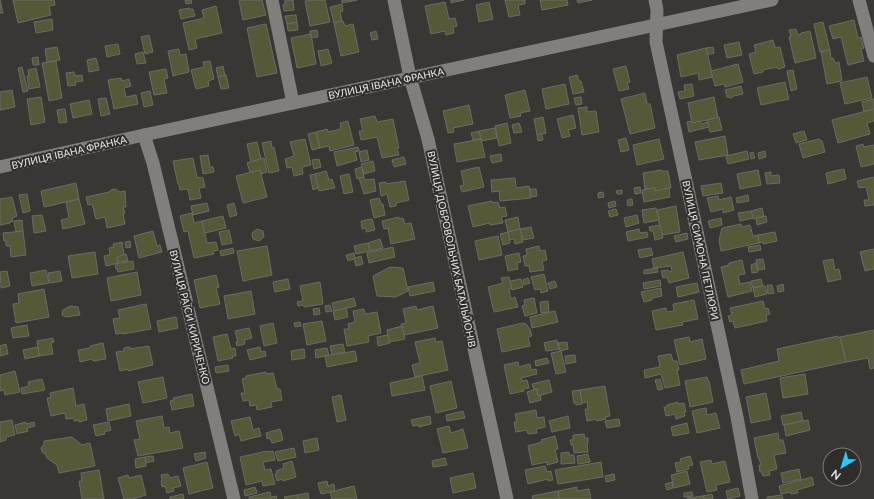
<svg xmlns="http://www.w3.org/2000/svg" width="874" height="499" viewBox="0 0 874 499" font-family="Lato,sans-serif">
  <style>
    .building { fill: #565938; stroke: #6b6b68 }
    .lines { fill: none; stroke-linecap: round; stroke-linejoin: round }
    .street { stroke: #817f7c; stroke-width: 13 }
    .labels { text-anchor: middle; stroke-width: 4; stroke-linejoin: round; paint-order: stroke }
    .street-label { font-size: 10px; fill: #edecea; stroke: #2f2d2a }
  </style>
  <rect width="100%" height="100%" fill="#393734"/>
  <g class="building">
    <polygon points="0,0 3,13 0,13"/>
    <polygon points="13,0 54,0 55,5 49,6 51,15 18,23"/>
    <polygon points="185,0 191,0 192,3 186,4"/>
    <polygon points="242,0 262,0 266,15 243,20 239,1"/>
    <polygon points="285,0 293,0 294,10 284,11 283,5 285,4"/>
    <polygon points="311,0 325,0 330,22 310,26 305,1"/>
    <polygon points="342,0 357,0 342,3"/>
    <polygon points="451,0 464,0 451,3"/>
    <polygon points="505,0 525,0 525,4 518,5 520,15 509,17"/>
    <polygon points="540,0 567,0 568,5 542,10"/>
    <polygon points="577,0 592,0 578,3"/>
    <polygon points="445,2 449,19 455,18 457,26 453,27 454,33 446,35 445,31 431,34 425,6"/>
    <polygon points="489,2 493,19 479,22 476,5"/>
    <polygon points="342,4 343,11 340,12 342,21 334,23 330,7"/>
    <polygon points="216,6 222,33 195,39 197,48 189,50 183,23 204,18 202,10"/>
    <polygon points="189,8 189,9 193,9 195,16 181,19 179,10"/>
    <polygon points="296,15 297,22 287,24 285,16"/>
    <polygon points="52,19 53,30 36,33 34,22"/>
    <polygon points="854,20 858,38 861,37 864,48 861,49 864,61 848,65 841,37 833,39 829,26"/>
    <polygon points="343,21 345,26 353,24 359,52 341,56 334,23"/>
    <polygon points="297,22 298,30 288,31 287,24"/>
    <polygon points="823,22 830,50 820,52 814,24"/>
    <polygon points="266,24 277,73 257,77 247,28"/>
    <polygon points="796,29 798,35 801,34 801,33 810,31 816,58 795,63 789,37 791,36 789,30"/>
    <polygon points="317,30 318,37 311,38 310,31"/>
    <polygon points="376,31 378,39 372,40 370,33"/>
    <polygon points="311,34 316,64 297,68 291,38"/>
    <polygon points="149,35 153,52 145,54 141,37"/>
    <polygon points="773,40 775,48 780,47 785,67 778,69 777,67 763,70 763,72 754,74 749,54 756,52 754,45"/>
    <polygon points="739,42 742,55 727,58 724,45"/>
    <polygon points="118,44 120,54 107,57 105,46"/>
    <polygon points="57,47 60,60 47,62 45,49"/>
    <polygon points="713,47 714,53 707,55 706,48"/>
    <polygon points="706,48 713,77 699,80 698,73 681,77 677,55"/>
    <polygon points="179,49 180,55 186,54 189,72 173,76 168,51"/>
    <polygon points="328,49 332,63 321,66 318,51"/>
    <polygon points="830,50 831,59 833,58 835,63 839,62 842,81 827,84 821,52"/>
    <polygon points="143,52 146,63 137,64 135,54"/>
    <polygon points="38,57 39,65 33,65 32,58"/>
    <polygon points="96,58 99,70 89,72 87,60"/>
    <polygon points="56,61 62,98 49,101 42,63"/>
    <polygon points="210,61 214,79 208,81 209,86 196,89 191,70 204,67 203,62"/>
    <polygon points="738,64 743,82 725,87 724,84 715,86 711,71"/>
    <polygon points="223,66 225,76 218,77 216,68"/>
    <polygon points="626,66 630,82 627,83 629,89 619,91 613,69"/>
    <polygon points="22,67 28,91 23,92 18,68"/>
    <polygon points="36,68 40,87 29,89 27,76 29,76 28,70"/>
    <polygon points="166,69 168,78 164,79 167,93 154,95 149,72"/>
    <polygon points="793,70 797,89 791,91 787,71"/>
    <polygon points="74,72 75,76 82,75 83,81 75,82 76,85 68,86 66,73"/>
    <polygon points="226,75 229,88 221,89 218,77"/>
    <polygon points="577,75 579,81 581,81 584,92 573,94 569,77"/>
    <polygon points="867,77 872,98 845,104 840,83"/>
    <polygon points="121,78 122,81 129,79 131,86 124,88 126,97 136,95 138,104 114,109 108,80"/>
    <polygon points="785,82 789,99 761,105 757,88"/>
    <polygon points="565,84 569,104 546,109 542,89"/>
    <polygon points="692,84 694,96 680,99 678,92 685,91 684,85"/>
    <polygon points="741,86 743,94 734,96 731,98 727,97 725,90"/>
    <polygon points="12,90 15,107 0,110 0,92"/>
    <polygon points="525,90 530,111 520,113 521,116 510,118 505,95"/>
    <polygon points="150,91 153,105 144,107 141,93"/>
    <polygon points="645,93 647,104 650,104 655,128 630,134 621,99"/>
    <polygon points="41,97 45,122 31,125 27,99"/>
    <polygon points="581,97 582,104 576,105 574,98"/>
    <polygon points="714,97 718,118 692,123 688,103"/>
    <polygon points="106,98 110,114 101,116 98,99"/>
    <polygon points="874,99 874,109 864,112 862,102"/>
    <polygon points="89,100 92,114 73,118 70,104"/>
    <polygon points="469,105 473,124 453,128 454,132 448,133 443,111"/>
    <polygon points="587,107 587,112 596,111 599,132 582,135 578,108"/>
    <polygon points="65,109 67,122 59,123 57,110"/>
    <polygon points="874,109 874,121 867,123 870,134 838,143 832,120"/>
    <polygon points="573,115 576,128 568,130 570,136 562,138 557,119"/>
    <polygon points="375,116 377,122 393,119 399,148 397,148 399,155 382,158 377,137 361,140 359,131 363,131 360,119"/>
    <polygon points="543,117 546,133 537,135 534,119"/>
    <polygon points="719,117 722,130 710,132 707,120"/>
    <polygon points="348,121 354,145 330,151 329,146 320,148 316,132 327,129 328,132 341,129 340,123"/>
    <polygon points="692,121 692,123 700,121 701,124 708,122 709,127 689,132 687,122"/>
    <polygon points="507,123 511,143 499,146 495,126"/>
    <polygon points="519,123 522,132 514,133 512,125"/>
    <polygon points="495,128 497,138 481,141 479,131"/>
    <polygon points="479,131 481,139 473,140 471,133"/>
    <polygon points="804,131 807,140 796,143 793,134"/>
    <polygon points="316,132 320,148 312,150 308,134"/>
    <polygon points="542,134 543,140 538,141 537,135"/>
    <polygon points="725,136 728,155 699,160 695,142"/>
    <polygon points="626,138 629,150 621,152 618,140"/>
    <polygon points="305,139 311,165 302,167 303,174 294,176 292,167 287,168 285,159 294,156 290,142"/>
    <polygon points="481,139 485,157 457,162 454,144"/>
    <polygon points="659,139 664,159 637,165 633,145"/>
    <polygon points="819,139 822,141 825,152 803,158 799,144"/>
    <polygon points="271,141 272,148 274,147 279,171 269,173 262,143"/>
    <polygon points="257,142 261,159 251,162 247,144"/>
    <polygon points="863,144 864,147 874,145 874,164 861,167 856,146"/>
    <polygon points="358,147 359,151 355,152 357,160 337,166 334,152"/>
    <polygon points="367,150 369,160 361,162 359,152"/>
    <polygon points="747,151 749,159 728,164 726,156"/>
    <polygon points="765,151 766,157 759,159 758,153"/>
    <polygon points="753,152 755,158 751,159 750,153"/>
    <polygon points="501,154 502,161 492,163 490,156"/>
    <polygon points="208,155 210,167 213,167 214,172 203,174 200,156"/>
    <polygon points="404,157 406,164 394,167 392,160"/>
    <polygon points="193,158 197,177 203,178 205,187 199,188 201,198 190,200 188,189 180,190 179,184 178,184 173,161"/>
    <polygon points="264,158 267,172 261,174 260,170 250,172 247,163"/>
    <polygon points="319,159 321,167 314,169 312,160"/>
    <polygon points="373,161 375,171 364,174 361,164"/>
    <polygon points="362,167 364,177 357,179 355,169"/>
    <polygon points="479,167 484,187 462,192 460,186 464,185 461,171"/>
    <polygon points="844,169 846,179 828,184 826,173"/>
    <polygon points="260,170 267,197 243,203 236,176"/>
    <polygon points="661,170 661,171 668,171 671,188 655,191 655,188 645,189 643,173"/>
    <polygon points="758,170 761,185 740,189 737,174"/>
    <polygon points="326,171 329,180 332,179 335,188 319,191 315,174"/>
    <polygon points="771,172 771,176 779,175 780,183 767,184 765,173"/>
    <polygon points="315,174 318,188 313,190 310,175"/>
    <polygon points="349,174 353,192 344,194 340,176"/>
    <polygon points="364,177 365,180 374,179 376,191 364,194 359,178"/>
    <polygon points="874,177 874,205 865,206 864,200 869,200 866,187 859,188 857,181"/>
    <polygon points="515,178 516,188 529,186 531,198 500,201 499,191 492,192 491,180"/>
    <polygon points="405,181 409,200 396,203 396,206 390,207 387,194 381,196 379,183 386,182 386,184"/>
    <polygon points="76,183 79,199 44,207 41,191"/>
    <polygon points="721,183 723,193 703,196 701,186"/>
    <polygon points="640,187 641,193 635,194 634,188"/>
    <polygon points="655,188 655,191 669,188 670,197 644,202 642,190"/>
    <polygon points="116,189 120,192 125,191 126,207 123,207 125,213 123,213 125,224 107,228 105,217 96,219 92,204 88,205 86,197 109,192 111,190"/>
    <polygon points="530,189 536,189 537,196 531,197"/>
    <polygon points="622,190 622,194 617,194 616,191"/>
    <polygon points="603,192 604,197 598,198 598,193"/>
    <polygon points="27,194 30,211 23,213 19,195"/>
    <polygon points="748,195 749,201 737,203 736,198"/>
    <polygon points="718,196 719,200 731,197 734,210 723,213 723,209 711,212 707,198"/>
    <polygon points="12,197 17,216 12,218 13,221 10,222 10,223 0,225 0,199"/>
    <polygon points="379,198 381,204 383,204 385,215 374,218 370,200"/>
    <polygon points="79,199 85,224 63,229 61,220 69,218 66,202"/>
    <polygon points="632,199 633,205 628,206 627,200"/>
    <polygon points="492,201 493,203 498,202 500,208 505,207 507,216 501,217 503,223 490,225 490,223 473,227 468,206"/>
    <polygon points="615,201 616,206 609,208 608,203"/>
    <polygon points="207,203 209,211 193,215 191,206"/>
    <polygon points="234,203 237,215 230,217 227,205"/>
    <polygon points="676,206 680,232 661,235 657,210"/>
    <polygon points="656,208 659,220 644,223 642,210"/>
    <polygon points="762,208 764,217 753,219 751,211"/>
    <polygon points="616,209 618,215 610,217 608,211"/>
    <polygon points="751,211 753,218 740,221 738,213"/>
    <polygon points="192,213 194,223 202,221 207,243 216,242 218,250 213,251 214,254 194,258 188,231 184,232 180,216"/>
    <polygon points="42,215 46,231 34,233 32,216"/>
    <polygon points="637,215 639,223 626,227 624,218"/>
    <polygon points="223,216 226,228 205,233 202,221"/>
    <polygon points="766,216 767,222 757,225 756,218"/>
    <polygon points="399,217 399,219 403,218 405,224 411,223 415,239 391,244 388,228 384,229 382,221"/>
    <polygon points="518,217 520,229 508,232 505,220"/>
    <polygon points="721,218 722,225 710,228 708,221"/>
    <polygon points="372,219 375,230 366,232 366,228 362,229 361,221"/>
    <polygon points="22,220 23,231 16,232 14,221"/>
    <polygon points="741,224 742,227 750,225 753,236 758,235 759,243 721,251 719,240 722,228"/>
    <polygon points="660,225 663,238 655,240 653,231 650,231 649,227"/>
    <polygon points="531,227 534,238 523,240 520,229"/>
    <polygon points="257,229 263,231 264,237 259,241 253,239 252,233"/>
    <polygon points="520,229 523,242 515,244 514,239 509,240 508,232"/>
    <polygon points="639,229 640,233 647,232 648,237 628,241 626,232"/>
    <polygon points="229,230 232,243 222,245 219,232"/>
    <polygon points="23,231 26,255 11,257 10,246 6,246 6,241 4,241 3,233"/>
    <polygon points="153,231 157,246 160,245 162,252 139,258 134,236"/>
    <polygon points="508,232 510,243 503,245 500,234"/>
    <polygon points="775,232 777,241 763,244 763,242 759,243 758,235"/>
    <polygon points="687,233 688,239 676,242 674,236"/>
    <polygon points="498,236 502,255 479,260 475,241"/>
    <polygon points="380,239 383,248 370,251 368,243"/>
    <polygon points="130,241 131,247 126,248 125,242"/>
    <polygon points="122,242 124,255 117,257 118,263 106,266 104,256 110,255 109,248 114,247 113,244"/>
    <polygon points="368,243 370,251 356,254 354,246"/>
    <polygon points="760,245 761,250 749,252 748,247"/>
    <polygon points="267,246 272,275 243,281 237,251"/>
    <polygon points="539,246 540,251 545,250 547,260 542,261 544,270 530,272 529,266 525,266 523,256 527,255 526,249"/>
    <polygon points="393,247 395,257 369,263 367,253"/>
    <polygon points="233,248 234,253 221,256 220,251"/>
    <polygon points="651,248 653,255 640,258 638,250"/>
    <polygon points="874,249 874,269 865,271 860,252"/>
    <polygon points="95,252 98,274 72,278 68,256"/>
    <polygon points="683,252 689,278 669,283 667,277 663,278 661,271 668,270 669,272 672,271 671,266 654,268 652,259"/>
    <polygon points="354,253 355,258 361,256 363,264 356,266 354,259 348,261 346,255"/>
    <polygon points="519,253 521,262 517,263 518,269 508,271 505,256"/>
    <polygon points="126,254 128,261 118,262 117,257"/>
    <polygon points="763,259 765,269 758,270 756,260"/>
    <polygon points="833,259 835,270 839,269 841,279 828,282 823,261"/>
    <polygon points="742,260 745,274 738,275 740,284 750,282 752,291 728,297 721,267 729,265 729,263"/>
    <polygon points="133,261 134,269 118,272 117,269 116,269 115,264"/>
    <polygon points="756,263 758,272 752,273 751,265"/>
    <polygon points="390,267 403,268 408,291 396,297 377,296 373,276"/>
    <polygon points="657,268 658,272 644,274 644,270"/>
    <polygon points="46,270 49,283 32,286 30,273"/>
    <polygon points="7,271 10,286 1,288 0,272"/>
    <polygon points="60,271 62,281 50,283 48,273"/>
    <polygon points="137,272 141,295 111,301 107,278"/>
    <polygon points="544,274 548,291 541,293 540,289 535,290 531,277"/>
    <polygon points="216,275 219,287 216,288 220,304 200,308 194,280"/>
    <polygon points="509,277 512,288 509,289 511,299 515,297 518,307 494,312 488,287 503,283 501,278"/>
    <polygon points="528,278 530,283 524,285 523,280"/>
    <polygon points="288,279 290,289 275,292 273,282"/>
    <polygon points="521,279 523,287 512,290 510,281"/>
    <polygon points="761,279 763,286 753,288 751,281"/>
    <polygon points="660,280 661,286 644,289 643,283"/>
    <polygon points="555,281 557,287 550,289 548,283"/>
    <polygon points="320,282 323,304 304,307 303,305 298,306 297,302 303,301 300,286"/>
    <polygon points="433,282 435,291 410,296 408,287"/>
    <polygon points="697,283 699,292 678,297 676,287"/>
    <polygon points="783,284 784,291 778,292 777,286"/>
    <polygon points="767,285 772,285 774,293 768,294"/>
    <polygon points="763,286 765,286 767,294 755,297 753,288"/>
    <polygon points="661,288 662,296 652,298 652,300 644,302 641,292"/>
    <polygon points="44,289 49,317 16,323 13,304 19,303 18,294"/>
    <polygon points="251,291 255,314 228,319 224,296"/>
    <polygon points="354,298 356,306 334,311 332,303"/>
    <polygon points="534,298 537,313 525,316 522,306 525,305 524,300"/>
    <polygon points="694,300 698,319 682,322 683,325 656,330 652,311 666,308 667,312 674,311 673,304"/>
    <polygon points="548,301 549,312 541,313 540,302"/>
    <polygon points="763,301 765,309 768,308 770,314 766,315 767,321 735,328 733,321 730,322 728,316 732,315 730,308"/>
    <polygon points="146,304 151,329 123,334 123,333 116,334 113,319 120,318 118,310"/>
    <polygon points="330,305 332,311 326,312 325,306"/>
    <polygon points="70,306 78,307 80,315 66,317 62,315 63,310"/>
    <polygon points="416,306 417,310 433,306 438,328 404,335 401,324 406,323 403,309"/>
    <polygon points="319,308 320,314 314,315 313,309"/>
    <polygon points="346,308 348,317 335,320 333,311"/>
    <polygon points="364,309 365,314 377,312 381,333 368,336 369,342 347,346 344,329 349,329 348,324 355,322 353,311"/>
    <polygon points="555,311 558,322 532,328 530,317"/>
    <polygon points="175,317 176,317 178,328 159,332 157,321"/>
    <polygon points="322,321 326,341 307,345 303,324"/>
    <polygon points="300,322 301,326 295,327 294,323"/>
    <polygon points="273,323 277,343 264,346 260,326"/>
    <polygon points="523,323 526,324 530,329 532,336 528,337 530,346 502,352 497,329"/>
    <polygon points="27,325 29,336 13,338 11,328"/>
    <polygon points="402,326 405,339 389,342 387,330"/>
    <polygon points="249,328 252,338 244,340 245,344 237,346 236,342 238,342 235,331"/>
    <polygon points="874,330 874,368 870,369 868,358 846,362 840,337"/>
    <polygon points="227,334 231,349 235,348 236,356 232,356 233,358 218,361 213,337"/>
    <polygon points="388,335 390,343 378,346 377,337"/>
    <polygon points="838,336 838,338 840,337 846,362 744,384 741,370 779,361 777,349"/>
    <polygon points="689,337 690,342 702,339 706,359 680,365 674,340"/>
    <polygon points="53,338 54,342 51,343 53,354 39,356 37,341"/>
    <polygon points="435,338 436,342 442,341 448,370 415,377 412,365 420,363 415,342"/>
    <polygon points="557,340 559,349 546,351 544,343"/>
    <polygon points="567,342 568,349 560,351 558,343"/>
    <polygon points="103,343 106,359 93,361 92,359 80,362 78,350 90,348 90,346"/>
    <polygon points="6,344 8,354 0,356 0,346"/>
    <polygon points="343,344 345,352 332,355 330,346"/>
    <polygon points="149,346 153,365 128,371 128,369 120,371 116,352 124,351 124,348 130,347 130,349"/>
    <polygon points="38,347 39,356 25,359 23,350"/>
    <polygon points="260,347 261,352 265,351 266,356 250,360 247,350"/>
    <polygon points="327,348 329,355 316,358 315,350"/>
    <polygon points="304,349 305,358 292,360 291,351"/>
    <polygon points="355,351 357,361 327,367 325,356"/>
    <polygon points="561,351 566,372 556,374 551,353"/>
    <polygon points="671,354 673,361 677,361 679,370 677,370 680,385 665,388 661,374 645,378 644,370 660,367 658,356"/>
    <polygon points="575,355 576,362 566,364 565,356"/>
    <polygon points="547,358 549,363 536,366 535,361"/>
    <polygon points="518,362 519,367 530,364 531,370 536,369 537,374 521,378 522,381 527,380 529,388 523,389 524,391 510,394 504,365"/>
    <polygon points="228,365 229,371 216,373 215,367"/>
    <polygon points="15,371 20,392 5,395 4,390 0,391 0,375"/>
    <polygon points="266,372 266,374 273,373 277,389 280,389 282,400 271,402 272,407 257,410 256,405 250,406 249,400 243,401 241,393 245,393 242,379 246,378 246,376"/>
    <polygon points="805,374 808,394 783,398 780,378"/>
    <polygon points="422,376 425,390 392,396 390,383"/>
    <polygon points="163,377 167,398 143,403 138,382"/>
    <polygon points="707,377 708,381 709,381 713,402 690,407 685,381"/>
    <polygon points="42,379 45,390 22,394 21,388 29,386 28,382"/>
    <polygon points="660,379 663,389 658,390 655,380"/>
    <polygon points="549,380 552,392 538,396 537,389 534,390 532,384"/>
    <polygon points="451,381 457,408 436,413 430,386"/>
    <polygon points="605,386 610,416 605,417 606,419 597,421 596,419 587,421 585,409 588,409 587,402 582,403 580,390"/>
    <polygon points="73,388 76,406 84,404 87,420 79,422 79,420 74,421 74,418 66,419 65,413 51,416 47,398 51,398 50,393"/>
    <polygon points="537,389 538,396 540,395 541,400 530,403 527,392"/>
    <polygon points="580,390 582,404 577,405 574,403 572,391"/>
    <polygon points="766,393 771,419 751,423 746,397"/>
    <polygon points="192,394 194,406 172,410 170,401 174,400 173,398"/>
    <polygon points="341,395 346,420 337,422 332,397"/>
    <polygon points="678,402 678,404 684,403 686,412 684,412 685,416 676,419 675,414 666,416 664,407 667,407 667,405"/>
    <polygon points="129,404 131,416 108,421 106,409"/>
    <polygon points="706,408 707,415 716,413 720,428 697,433 692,411"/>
    <polygon points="536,410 537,418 544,417 545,427 536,429 537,433 528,434 527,430 516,432 514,422 517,422 515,414"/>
    <polygon points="463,411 465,418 447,421 446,415"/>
    <polygon points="801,412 803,421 783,425 781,416"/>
    <polygon points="162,416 164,428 169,427 170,433 179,431 183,448 138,456 134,440 140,439 136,421"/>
    <polygon points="430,416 431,424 419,427 419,425 413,426 411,420"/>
    <polygon points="568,416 570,428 552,432 549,421"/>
    <polygon points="250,417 253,430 259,428 261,436 241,441 239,434 235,436 231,421"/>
    <polygon points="619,419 620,426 607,428 605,421"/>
    <polygon points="12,420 15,435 6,437 6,440 0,442 0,422"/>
    <polygon points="808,420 810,430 786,436 784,425"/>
    <polygon points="26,422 26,424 34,422 35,426 27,428 28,431 17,434 15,425"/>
    <polygon points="109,422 111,430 104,432 105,434 96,436 93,425"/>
    <polygon points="687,423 689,433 673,436 671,427"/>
    <polygon points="449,426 451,433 463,429 468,448 443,453 437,429"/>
    <polygon points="280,429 283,440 272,443 270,438 267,439 266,433"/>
    <polygon points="778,433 779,440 783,440 786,453 774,455 777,469 769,471 770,475 763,476 762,472 760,472 759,465 761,465 759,458 758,458 754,438"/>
    <polygon points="584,434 585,438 588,438 588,443 587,443 588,452 574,453 573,445 571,445 570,440 573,440 573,435"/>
    <polygon points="555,436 558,449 555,450 558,462 547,465 547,462 532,465 528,446 542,442 541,440"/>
    <polygon points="72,437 82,445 90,443 95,466 59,473 57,465 47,458 46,455 42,452 41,448 44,444 44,441"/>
    <polygon points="317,438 319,450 305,453 303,441"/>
    <polygon points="294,448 296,457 278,461 275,452"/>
    <polygon points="267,451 267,452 273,451 275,460 263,462 265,470 271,469 275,484 263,486 262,481 246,485 240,457"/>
    <polygon points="205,452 206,458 196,461 194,454"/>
    <polygon points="569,452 569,455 574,455 575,463 561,464 561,453"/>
    <polygon points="588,454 590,462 578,464 577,456"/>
    <polygon points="153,456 154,461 146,463 145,457"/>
    <polygon points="690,456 693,465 688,466 689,469 677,472 675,463 681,462 680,459"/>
    <polygon points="145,457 146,466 136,468 135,459"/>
    <polygon points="445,458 447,465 433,467 432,461"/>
    <polygon points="711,460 712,464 725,461 730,482 716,485 717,490 707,492 700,462"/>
    <polygon points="292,461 296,477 283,481 282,479 277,481 275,474 277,473 276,471 284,468 283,464"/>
    <polygon points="207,462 213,488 189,494 183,468"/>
    <polygon points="601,462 603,477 558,484 555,470"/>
    <polygon points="545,466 547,472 551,471 553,480 548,481 548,479 528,484 525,470"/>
    <polygon points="799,469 801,479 783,483 781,473"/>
    <polygon points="99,470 104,499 82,499 79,481 82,481 81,473"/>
    <polygon points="687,471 690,484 674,488 671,475"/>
    <polygon points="473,473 476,488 453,493 450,478"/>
    <polygon points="168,474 170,478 178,476 181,486 173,488 174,491 167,493 165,486 162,487 161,481 162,480 161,475"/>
    <polygon points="614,474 615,480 606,482 605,476"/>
    <polygon points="128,475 129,478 141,475 146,495 133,499 124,499 118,478"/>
    <polygon points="812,477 814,485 797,490 798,493 791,494 790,492 781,494 779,486"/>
    <polygon points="327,481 328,486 334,484 335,491 321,494 318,483"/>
    <polygon points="672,482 673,488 667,490 665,484"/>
    <polygon points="354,486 357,499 332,499 330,492"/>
    <polygon points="255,487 257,493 245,496 244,490"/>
    <polygon points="577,487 577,491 589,489 591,499 559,499 558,491"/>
    <polygon points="738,488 740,496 728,499 726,491"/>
    <polygon points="558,491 559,499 533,499 532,496"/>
    <polygon points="270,492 271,497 276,496 277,499 249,499 249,497"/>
    <polygon points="692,492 693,496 684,497 684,493"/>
    <polygon points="308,493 309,499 298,499 297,495"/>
    <polygon points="183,494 184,499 170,499 170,497"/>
    <polygon points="712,494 713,499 704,499 703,496"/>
    <polygon points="297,495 298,499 285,499 284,497"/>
    <polygon points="782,495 783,499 767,499 767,497"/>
    <polygon points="703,496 704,499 687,499 687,498"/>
  </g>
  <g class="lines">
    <g class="street">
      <polyline points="272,0 293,103"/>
      <polyline points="394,0 410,77 428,139 507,499"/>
      <polyline points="655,0 657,10 656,42 737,417 752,499"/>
      <polyline points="859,0 874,56"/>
      <polyline points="144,135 153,163 234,499"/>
      <polyline points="0,167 144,135 772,0"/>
    </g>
  </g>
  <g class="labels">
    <g class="street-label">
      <text transform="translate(386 83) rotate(-12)" y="4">ВУЛИЦЯ ІВАНА ФРАНКА</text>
      <text transform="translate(69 152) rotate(-13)" y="4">ВУЛИЦЯ ІВАНА ФРАНКА</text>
      <text transform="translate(452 249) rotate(78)" y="4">ВУЛИЦЯ ДОБРОВОЛЬЧИХ БАТАЛЬЙОНІВ</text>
      <text transform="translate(701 250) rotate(78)" y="4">ВУЛИЦЯ СИМОНА ПЕТЛЮРИ</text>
      <text transform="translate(190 317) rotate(76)" y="4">ВУЛИЦЯ РАЇСИ КИРИЧЕНКО</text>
    </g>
  </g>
  <g transform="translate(842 467) rotate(218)"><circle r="19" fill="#2f2d2a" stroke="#7b7977"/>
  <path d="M0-3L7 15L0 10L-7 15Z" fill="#27c8ff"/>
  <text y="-6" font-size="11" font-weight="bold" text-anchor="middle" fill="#edecea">N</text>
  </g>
</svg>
